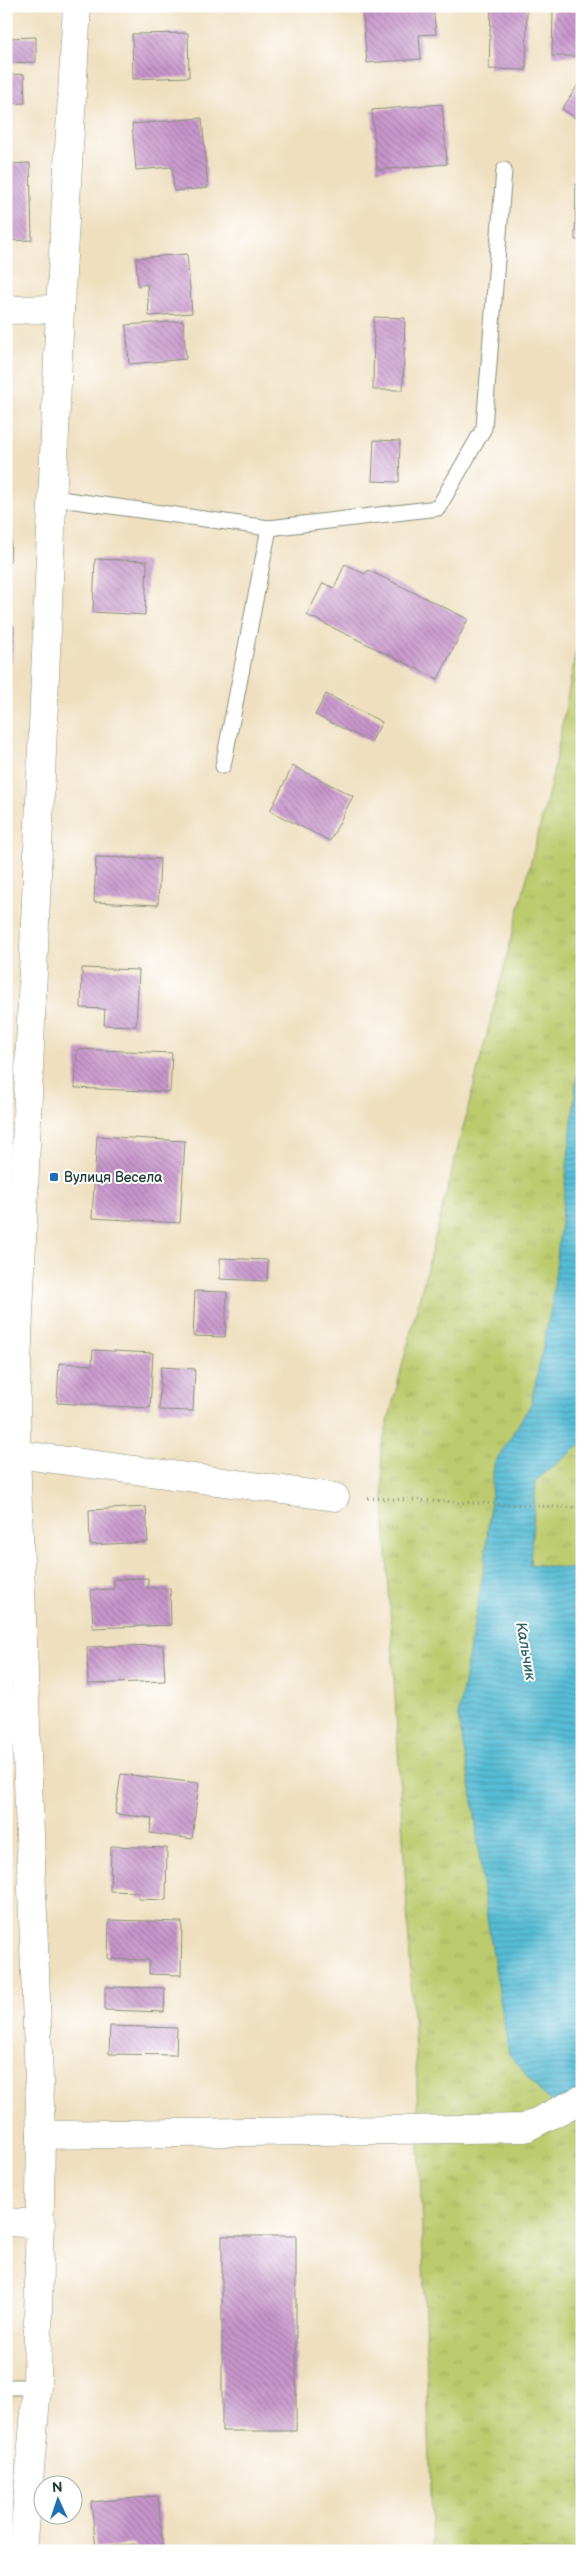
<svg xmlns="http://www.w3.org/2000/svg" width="588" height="2557" viewBox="0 0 588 2557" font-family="'Balsamiq Sans',sans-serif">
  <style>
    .grass { fill: url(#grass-tufts); stroke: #6d8450 }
    .water { fill: url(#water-rules); stroke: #3a7c84 }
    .building { fill: url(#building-back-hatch) }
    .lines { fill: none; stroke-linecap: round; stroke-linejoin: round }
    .service-casing { stroke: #878e7a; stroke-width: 17 }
    .minor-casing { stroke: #878e7a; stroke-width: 29 }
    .tertiary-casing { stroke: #878e7a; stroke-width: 29 }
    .path { stroke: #878e7a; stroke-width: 3; stroke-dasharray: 1 4; stroke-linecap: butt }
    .service { stroke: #fff; stroke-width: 15 }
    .minor { stroke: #fff; stroke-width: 28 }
    .tertiary { stroke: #fff; stroke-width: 28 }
    .poi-dot { fill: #1f6fb2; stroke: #fff; stroke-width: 2 }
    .labels { text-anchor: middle; stroke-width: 4; stroke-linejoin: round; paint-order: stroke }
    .poi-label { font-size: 14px; fill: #1f3d34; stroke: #fff; text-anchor: start }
    .water-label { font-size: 15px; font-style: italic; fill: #306364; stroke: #fff }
  </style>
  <defs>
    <pattern id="grass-tufts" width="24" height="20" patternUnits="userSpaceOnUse" patternTransform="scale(1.25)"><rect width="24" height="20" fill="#bbca6c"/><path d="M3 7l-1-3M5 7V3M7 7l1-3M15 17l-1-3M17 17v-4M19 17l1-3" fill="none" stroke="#a0ae5e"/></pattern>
    <pattern id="water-rules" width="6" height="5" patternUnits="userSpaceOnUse" patternTransform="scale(1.25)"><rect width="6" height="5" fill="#56bcd5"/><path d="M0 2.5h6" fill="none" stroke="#479aae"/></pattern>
    <pattern id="building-back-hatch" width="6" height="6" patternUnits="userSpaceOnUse" patternTransform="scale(1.25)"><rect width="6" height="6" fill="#c795cb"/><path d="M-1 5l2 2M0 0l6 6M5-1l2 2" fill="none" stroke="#a17ba6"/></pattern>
  </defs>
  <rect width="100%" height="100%" fill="#fff"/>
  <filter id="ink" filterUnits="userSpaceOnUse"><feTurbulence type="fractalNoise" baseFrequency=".02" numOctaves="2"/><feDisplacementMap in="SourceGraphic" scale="10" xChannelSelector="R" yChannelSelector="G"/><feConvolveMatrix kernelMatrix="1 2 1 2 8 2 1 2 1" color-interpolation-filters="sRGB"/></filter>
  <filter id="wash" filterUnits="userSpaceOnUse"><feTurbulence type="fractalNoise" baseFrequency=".0096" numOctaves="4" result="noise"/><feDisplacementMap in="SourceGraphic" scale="20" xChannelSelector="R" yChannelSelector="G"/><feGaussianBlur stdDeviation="1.12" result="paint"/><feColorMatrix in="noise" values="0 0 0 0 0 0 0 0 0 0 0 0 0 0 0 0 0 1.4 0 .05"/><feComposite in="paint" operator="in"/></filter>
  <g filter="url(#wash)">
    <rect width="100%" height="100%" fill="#efdfbf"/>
    <polygon class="grass" points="582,619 582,2551 433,2551 417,2086 381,1449 552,779"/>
    <polygon class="water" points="582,1030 582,1444 536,1480 530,1564 582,1570 582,2126 543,2095 509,2054 483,1892 474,1807 458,1716 485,1562 494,1464 531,1404 552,1303"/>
    <g id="blocks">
      <g class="building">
        <polygon points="362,6 433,6 436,34 419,35 421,59 367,63"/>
        <polygon points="491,6 527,6 526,70 489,69"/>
        <polygon points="553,10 582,11 582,56 552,56"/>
        <polygon points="188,33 189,77 133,79 132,34"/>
        <polygon points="36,37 36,62 6,63 6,38"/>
        <polygon points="24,74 25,103 6,104 6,75"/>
        <polygon points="582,79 582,123 562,109"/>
        <polygon points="442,104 447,164 377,170 372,110"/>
        <polygon points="202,118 208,188 174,191 172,167 136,170 132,124"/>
        <polygon points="30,163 32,240 6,241 6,164"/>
        <polygon points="576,184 582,184 582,240 575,240"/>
        <polygon points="187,254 192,313 149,316 147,284 138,286 136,258"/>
        <polygon points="374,317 405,318 403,390 373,390"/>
        <polygon points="183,321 186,359 129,364 126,325"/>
        <polygon points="374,440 400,441 399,482 372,481"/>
        <polygon points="6,517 12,517 10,561 6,561"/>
        <polygon points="95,559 147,561 145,615 93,612"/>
        <polygon points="345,564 365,574 368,570 468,619 438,679 307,615 323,583 334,588"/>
        <polygon points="6,625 14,626 12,661 6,661"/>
        <polygon points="326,694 382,722 371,742 315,715"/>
        <polygon points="293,766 353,796 330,841 270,811"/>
        <polygon points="96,857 160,859 158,905 94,902"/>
        <polygon points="82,968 139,970 136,1026 104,1025 105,1009 81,1008"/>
        <polygon points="77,1049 172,1053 170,1092 75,1088"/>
        <polygon points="97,1136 185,1141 180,1223 92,1218"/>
        <polygon points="220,1258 268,1260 267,1281 220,1279"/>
        <polygon points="195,1291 227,1292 225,1337 193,1336"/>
        <polygon points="93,1350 153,1353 150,1408 57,1403 59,1363 92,1365"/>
        <polygon points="161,1367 195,1369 193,1411 159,1410"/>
        <polygon points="146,1507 148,1542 90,1545 89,1510"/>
        <polygon points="148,1578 148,1588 170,1588 171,1625 93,1628 91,1590 114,1589 114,1579"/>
        <polygon points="163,1645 165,1681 88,1684 87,1647"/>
        <polygon points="121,1774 199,1783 192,1839 150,1833 152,1818 115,1814"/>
        <polygon points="111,1846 167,1848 166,1900 138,1899 138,1892 110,1891"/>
        <polygon points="109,1920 182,1922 181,1975 149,1974 149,1960 108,1959"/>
        <polygon points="105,1987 165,1988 164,2012 105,2010"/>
        <polygon points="110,2026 177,2028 176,2055 109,2054"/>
        <rect x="222" y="2236" width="74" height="195"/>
        <polygon points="158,2496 163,2551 135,2551 135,2544 96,2548 91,2502"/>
      </g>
    </g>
  </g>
  <g filter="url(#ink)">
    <use href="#blocks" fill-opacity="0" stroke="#878e7a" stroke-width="1"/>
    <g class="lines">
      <defs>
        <g id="service">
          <polyline points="53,498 269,528 438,508 484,428 504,170"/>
          <polyline points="223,766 269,528"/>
          <polyline points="6,2387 37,2387"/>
        </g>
        <g id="minor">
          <polyline points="60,309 77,6"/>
          <polyline points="16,1454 335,1497"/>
          <polyline points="41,2135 525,2128 582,2099"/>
          <polyline points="6,2222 41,2224"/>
        </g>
        <polyline id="tertiary" points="6,310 60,309 16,1389 16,1454 41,2135 37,2387 23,2551"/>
      </defs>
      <use href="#service" class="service-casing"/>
      <use href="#minor" class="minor-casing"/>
      <use href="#tertiary" class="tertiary-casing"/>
      <polyline class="path" points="368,1498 582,1508"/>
      <use href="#service" class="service"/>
      <use href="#minor" class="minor"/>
      <use href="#tertiary" class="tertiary"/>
    </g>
  </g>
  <rect class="poi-dot" x="49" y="1172" width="10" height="10" rx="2.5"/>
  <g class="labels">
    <g class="poi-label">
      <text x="64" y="1182">Вулиця Весела</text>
    </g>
    <g class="water-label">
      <text transform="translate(526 1651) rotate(80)" y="5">Кальчик</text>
    </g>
  </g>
  <rect width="588" height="2557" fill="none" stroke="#fff" stroke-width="25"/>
  <g transform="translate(58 2500) rotate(357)"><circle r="24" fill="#ffffff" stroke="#a5b1ae"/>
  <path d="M0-4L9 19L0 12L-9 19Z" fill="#1f6fb2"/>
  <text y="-8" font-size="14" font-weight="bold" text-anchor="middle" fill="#1f3d34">N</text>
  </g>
</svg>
